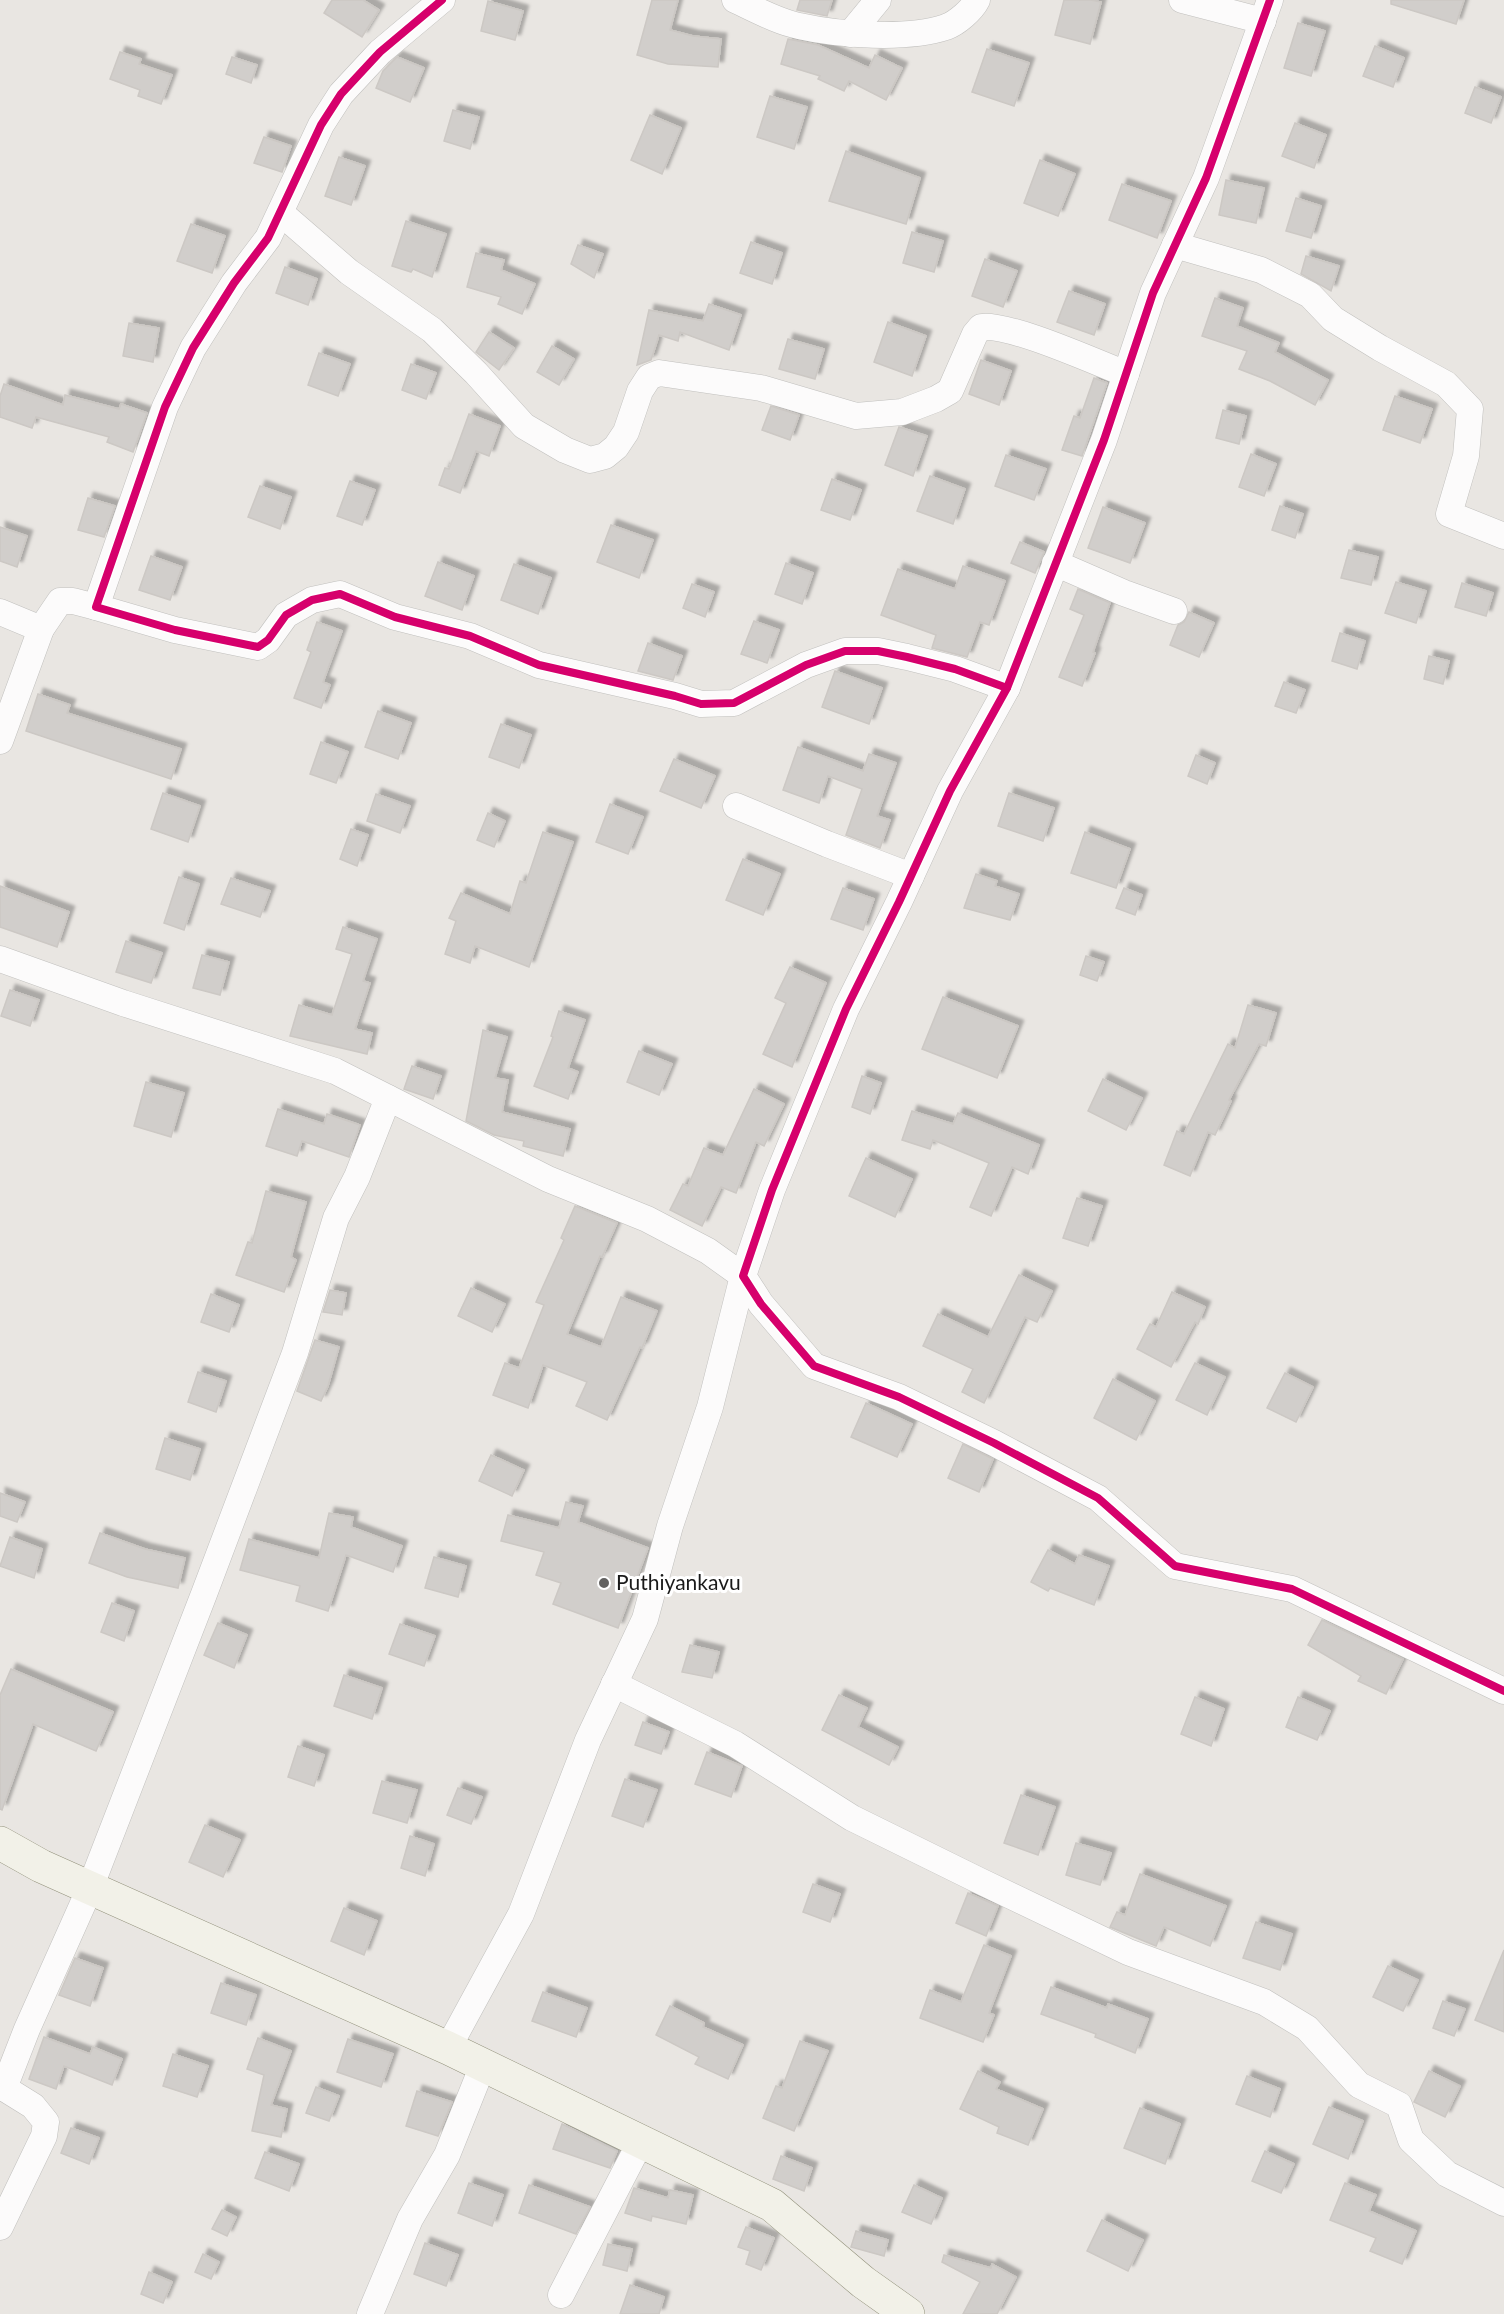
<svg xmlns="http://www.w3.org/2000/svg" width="1504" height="2314" viewBox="0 0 1504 2314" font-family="Lato,sans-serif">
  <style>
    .building { fill: #d1cecb; stroke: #ccc8c4; stroke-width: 1.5; filter: url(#shadow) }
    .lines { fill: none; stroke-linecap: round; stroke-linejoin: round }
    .minor-casing { stroke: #c1c0be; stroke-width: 27 }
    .secondary-casing { stroke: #92917b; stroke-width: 34 }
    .minor { stroke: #fcfbfb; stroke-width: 26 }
    .secondary { stroke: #f2f1e8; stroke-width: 33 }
    .cycleway-casing { stroke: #fff; stroke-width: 11 }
    .cycleway { stroke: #d6006c; stroke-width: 8 }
    .poi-dot { fill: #626160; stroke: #fff; stroke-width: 2 }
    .labels { text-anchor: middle; stroke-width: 6; stroke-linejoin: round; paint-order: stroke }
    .poi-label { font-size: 21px; fill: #1a1a1a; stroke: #fff; text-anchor: start }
  </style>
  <defs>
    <filter id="shadow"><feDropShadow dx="5.5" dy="-5.5" stdDeviation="1.5" flood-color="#0004"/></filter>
  </defs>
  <rect width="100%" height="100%" fill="#e9e6e2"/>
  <g class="building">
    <polygon points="332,0 363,0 379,10 362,37 324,13"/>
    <polygon points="652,0 678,0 670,30 693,36 721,39 718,67 668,64 637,55"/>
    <polygon points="800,0 832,0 827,16 797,10"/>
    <polygon points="1064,0 1091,0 1101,2 1090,44 1055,35"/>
    <polygon points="1391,0 1464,0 1456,24 1391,4"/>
    <polygon points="488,1 523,11 515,40 481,31"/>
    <polygon points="1298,23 1325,31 1311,76 1284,68"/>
    <polygon points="788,39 818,45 869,68 875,55 902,68 886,100 849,81 844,91 818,79 820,76 781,64"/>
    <polygon points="1375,46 1404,58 1393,87 1363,76"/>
    <polygon points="987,49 1029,63 1014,106 972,92"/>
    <polygon points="120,52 141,59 139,64 172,75 161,104 138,96 140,90 110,79"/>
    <polygon points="232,57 257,65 251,83 226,74"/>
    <polygon points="397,57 424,68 410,102 376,88 383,71"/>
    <polygon points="1475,87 1501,97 1491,123 1465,113"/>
    <polygon points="770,96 807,107 794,149 757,137"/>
    <polygon points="453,110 479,117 470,149 444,141"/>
    <polygon points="650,115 681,128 662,174 631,160"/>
    <polygon points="1295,123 1326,135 1314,168 1282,156"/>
    <polygon points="264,137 291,146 282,172 254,163"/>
    <polygon points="846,151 920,178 906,224 829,201"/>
    <polygon points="339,157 365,166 351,205 325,196"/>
    <polygon points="1040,160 1075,174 1058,216 1024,203"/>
    <polygon points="1226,180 1264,188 1256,223 1219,215"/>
    <polygon points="1122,184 1171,201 1157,238 1109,220"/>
    <polygon points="1296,198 1321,206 1311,238 1286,231"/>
    <polygon points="406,221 446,234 432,277 413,269 411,272 392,266"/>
    <polygon points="191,224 225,236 212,273 177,261"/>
    <polygon points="912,232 943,241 934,272 903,263"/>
    <polygon points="751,242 782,253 772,284 740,273"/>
    <polygon points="578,245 603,254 594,278 571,264"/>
    <polygon points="476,253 504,260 501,270 535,284 522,314 498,304 501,297 467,287"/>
    <polygon points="1306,256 1339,266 1331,291 1301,274"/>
    <polygon points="985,259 1017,271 1003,307 972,296"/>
    <polygon points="285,267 317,279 308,305 276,293"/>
    <polygon points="1069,291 1105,304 1094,335 1057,322"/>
    <polygon points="1215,298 1243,308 1237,326 1279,343 1275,352 1328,380 1315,405 1270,381 1239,369 1247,351 1202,336"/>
    <polygon points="709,304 741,315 729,350 680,332 678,341 659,335 651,360 637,365 649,310 703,321"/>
    <polygon points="888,322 926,336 912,376 874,362"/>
    <polygon points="129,323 159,328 153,362 123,356"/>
    <polygon points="489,332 514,348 499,370 476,352"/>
    <polygon points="788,339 824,349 815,379 779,369"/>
    <polygon points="552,346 574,359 559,385 537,372"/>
    <polygon points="319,353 350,364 338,396 308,385"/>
    <polygon points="981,360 1011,371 999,405 969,394"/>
    <polygon points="411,364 436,373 426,399 402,390"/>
    <polygon points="1094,378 1107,383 1082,456 1062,450 1074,416 1080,418"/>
    <polygon points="4,384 63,405 65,395 119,409 121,404 147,413 133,452 107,442 109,437 36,417 32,428 0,417 0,396"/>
    <polygon points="1395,396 1432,409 1420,443 1383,430"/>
    <polygon points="771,406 799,415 790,440 762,430"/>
    <polygon points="1223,410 1246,416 1239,444 1216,438"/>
    <polygon points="469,414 500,426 489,456 476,451 460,493 439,485 445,468 449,469"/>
    <polygon points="899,427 927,436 913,476 885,465"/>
    <polygon points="1251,454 1276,464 1264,496 1239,487"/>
    <polygon points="1006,455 1046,469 1034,500 995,486"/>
    <polygon points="930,476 965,489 953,524 917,511"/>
    <polygon points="832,479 861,490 850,520 821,510"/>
    <polygon points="350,481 375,490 362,525 337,516"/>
    <polygon points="260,486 291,497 280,529 248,517"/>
    <polygon points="88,498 115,506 104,537 78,530"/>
    <polygon points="1280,506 1303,514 1295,538 1272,530"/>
    <polygon points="1103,507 1145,523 1130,563 1088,548"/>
    <polygon points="611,525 653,540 639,578 597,562"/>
    <polygon points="0,527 27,536 17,567 0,561"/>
    <polygon points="1020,542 1044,552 1035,573 1011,563"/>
    <polygon points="1349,550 1378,557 1371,585 1341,578"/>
    <polygon points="151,556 182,567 170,600 139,590"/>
    <polygon points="438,562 474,576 462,610 425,596"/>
    <polygon points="786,563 813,573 802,604 775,594"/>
    <polygon points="514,564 551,578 538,614 501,600"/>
    <polygon points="963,566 1005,581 989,625 980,622 967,657 932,648 936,635 881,615 898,569 955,589"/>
    <polygon points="1396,582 1426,591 1416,623 1385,613"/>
    <polygon points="1462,583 1493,593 1486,616 1455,607"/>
    <polygon points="692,584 714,592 705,617 683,608"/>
    <polygon points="1078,589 1110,603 1093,652 1095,653 1082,686 1059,677 1084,615 1070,609"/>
    <polygon points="1189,612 1214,623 1199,657 1170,645 1178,625 1184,622"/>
    <polygon points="754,621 779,630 767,663 741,654"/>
    <polygon points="317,622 342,631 323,682 330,685 321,708 294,698 311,652 307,650"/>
    <polygon points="1340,633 1365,641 1357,669 1332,661"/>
    <polygon points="648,643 682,656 673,680 638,671"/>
    <polygon points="1429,656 1449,661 1443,684 1424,679"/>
    <polygon points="835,671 882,688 869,724 822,707"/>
    <polygon points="1284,682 1305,690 1296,713 1275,706"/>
    <polygon points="38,694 70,705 67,713 181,749 171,779 26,731"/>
    <polygon points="378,711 411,723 398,759 365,747"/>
    <polygon points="501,724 531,735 519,768 489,757"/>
    <polygon points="321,742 348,752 336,783 310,774"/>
    <polygon points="798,747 863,771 869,754 896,763 877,816 890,820 880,848 846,835 862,789 828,776 819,803 783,790"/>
    <polygon points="1196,755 1215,763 1207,784 1188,776"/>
    <polygon points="674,759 715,776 701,808 660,791"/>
    <polygon points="163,793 200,806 188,842 151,829"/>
    <polygon points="1009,793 1054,808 1043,841 998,826"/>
    <polygon points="376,794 410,806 400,833 367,821"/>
    <polygon points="610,804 643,817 628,854 596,842"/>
    <polygon points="488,813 505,821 494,847 477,840"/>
    <polygon points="351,829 368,835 357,866 340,859"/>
    <polygon points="543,832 573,842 529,967 475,946 470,963 445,954 456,921 449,918 461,893 510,914 520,881 526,883"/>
    <polygon points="1085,832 1130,849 1116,888 1071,873"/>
    <polygon points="743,859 780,874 763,915 726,900"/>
    <polygon points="976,874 997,881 995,886 1019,894 1010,920 964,908"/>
    <polygon points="179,877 199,884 184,930 164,923"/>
    <polygon points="231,878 270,891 260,917 221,904"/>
    <polygon points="0,886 69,912 57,947 0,927"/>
    <polygon points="843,888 874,899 863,930 831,919"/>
    <polygon points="1124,888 1142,895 1135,915 1116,908"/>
    <polygon points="343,927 377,939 363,981 370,983 355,1029 372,1033 367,1054 290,1036 299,1005 332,1015 352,954 336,949"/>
    <polygon points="126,941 162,953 151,983 116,972"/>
    <polygon points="202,955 229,962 220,995 193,988"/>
    <polygon points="1086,956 1104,962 1097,981 1080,975"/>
    <polygon points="790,967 826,983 792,1067 763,1054 786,1003 775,998"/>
    <polygon points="10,990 39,1000 30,1026 1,1016"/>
    <polygon points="943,997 1018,1026 997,1078 922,1049"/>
    <polygon points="1248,1005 1276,1013 1266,1046 1259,1044 1229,1100 1231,1101 1215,1135 1208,1132 1190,1176 1164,1165 1177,1131 1184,1134 1228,1044 1235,1048"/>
    <polygon points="559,1011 585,1020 568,1068 578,1072 568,1099 534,1086 553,1037 551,1036"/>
    <polygon points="483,1030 507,1037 495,1078 508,1080 502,1112 570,1129 563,1156 523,1146 524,1141 494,1135 466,1121"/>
    <polygon points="639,1051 672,1064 659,1095 627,1082"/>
    <polygon points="412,1066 441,1076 433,1099 404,1089"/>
    <polygon points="862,1076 881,1083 870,1114 852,1107"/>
    <polygon points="1103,1079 1142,1098 1126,1130 1088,1111"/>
    <polygon points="146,1082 184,1093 171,1137 134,1126"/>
    <polygon points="754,1089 784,1104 764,1146 756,1142 736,1193 721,1187 702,1226 670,1210 683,1184 688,1186 704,1148 723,1155"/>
    <polygon points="278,1109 324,1124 327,1114 360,1125 349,1157 302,1141 297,1156 266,1146"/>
    <polygon points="912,1111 953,1124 958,1113 1039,1145 1028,1174 1012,1167 991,1216 970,1207 989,1163 933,1140 930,1149 902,1140"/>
    <polygon points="866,1158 912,1179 895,1217 849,1196"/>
    <polygon points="266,1191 306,1202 291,1257 296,1260 284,1292 236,1275 248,1242 252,1243"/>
    <polygon points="1077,1198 1102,1206 1088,1246 1063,1238"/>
    <polygon points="575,1206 617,1223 602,1257 600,1256 567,1334 601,1347 621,1297 657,1311 642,1348 640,1347 607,1420 576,1406 587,1382 543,1365 528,1408 493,1395 505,1363 519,1368 544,1305 536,1302 564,1240 561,1238"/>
    <polygon points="1019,1275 1052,1291 1037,1322 1025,1317 984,1403 962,1392 973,1369 923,1346 938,1314 988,1337"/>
    <polygon points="471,1288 505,1304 492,1332 458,1316"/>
    <polygon points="330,1290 346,1293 342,1315 323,1312"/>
    <polygon points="1172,1292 1205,1307 1198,1324 1195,1322 1171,1367 1137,1349 1150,1324 1156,1327"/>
    <polygon points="211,1294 239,1305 229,1332 201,1322"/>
    <polygon points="315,1340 339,1347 328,1386 321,1401 297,1391"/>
    <polygon points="1195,1363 1225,1377 1207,1415 1176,1400"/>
    <polygon points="198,1372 226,1381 216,1412 188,1402"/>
    <polygon points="1285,1373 1313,1387 1296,1422 1267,1408"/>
    <polygon points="1113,1379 1155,1401 1136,1440 1094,1418"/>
    <polygon points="866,1403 912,1424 897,1457 851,1437"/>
    <polygon points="165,1438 200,1449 190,1480 156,1469"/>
    <polygon points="963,1444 993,1459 979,1492 948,1478"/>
    <polygon points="491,1455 524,1470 512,1496 479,1481"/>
    <polygon points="0,1493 25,1502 17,1522 0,1516"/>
    <polygon points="566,1502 583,1506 578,1522 648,1548 618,1628 553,1604 561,1583 536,1575 544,1552 501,1541 508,1515 559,1528"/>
    <polygon points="329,1513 353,1517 351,1527 402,1546 393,1572 346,1555 328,1611 296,1601 300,1586 240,1570 249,1539 319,1558"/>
    <polygon points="100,1533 145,1549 185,1558 178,1588 127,1577 89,1563"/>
    <polygon points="10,1537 42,1549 34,1578 0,1566"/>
    <polygon points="1048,1550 1075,1564 1079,1555 1109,1566 1094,1605 1050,1588 1048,1591 1031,1582"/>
    <polygon points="434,1557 466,1566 458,1597 425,1588"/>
    <polygon points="112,1603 134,1611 124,1641 101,1632"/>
    <polygon points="1322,1620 1403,1659 1386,1694 1358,1681 1361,1676 1308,1645"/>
    <polygon points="218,1623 247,1635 234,1668 204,1655"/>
    <polygon points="400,1624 435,1636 424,1666 389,1654"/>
    <polygon points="690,1645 719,1652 712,1678 682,1672"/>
    <polygon points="11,1669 113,1712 96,1751 33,1724 2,1810 0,1809 0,1695"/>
    <polygon points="344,1675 382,1688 372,1719 334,1706"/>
    <polygon points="839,1695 867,1708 858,1727 898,1747 889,1765 822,1730"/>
    <polygon points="1195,1697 1224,1709 1211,1746 1181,1734"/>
    <polygon points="1298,1697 1330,1711 1317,1740 1286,1727"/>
    <polygon points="643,1722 669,1732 661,1754 635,1745"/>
    <polygon points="298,1746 324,1755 314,1786 288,1777"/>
    <polygon points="707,1752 742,1766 731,1797 695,1784"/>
    <polygon points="625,1779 657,1790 643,1827 612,1816"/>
    <polygon points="382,1781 417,1790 407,1823 373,1813"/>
    <polygon points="458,1788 482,1797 471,1824 447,1815"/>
    <polygon points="1021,1795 1055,1807 1038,1855 1004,1843"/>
    <polygon points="205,1825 240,1840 223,1877 189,1862"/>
    <polygon points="410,1836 434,1844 425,1876 401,1868"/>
    <polygon points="1076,1843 1111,1853 1100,1885 1066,1875"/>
    <polygon points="1140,1874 1226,1906 1210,1946 1164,1927 1156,1946 1110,1927 1117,1912 1125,1915"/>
    <polygon points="813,1884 840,1894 830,1922 803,1912"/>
    <polygon points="968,1893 998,1906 986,1936 956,1923"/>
    <polygon points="344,1908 377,1921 364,1955 331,1941"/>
    <polygon points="1256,1922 1292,1934 1280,1970 1243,1958"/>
    <polygon points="984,1945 1011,1956 989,2013 994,2015 983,2042 920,2018 930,1990 961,2002"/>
    <polygon points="1504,1950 1504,2032 1475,2020"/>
    <polygon points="75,1958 103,1968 90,2006 59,1995"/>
    <polygon points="1388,1966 1418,1980 1403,2011 1373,1997"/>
    <polygon points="221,1983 256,1995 246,2025 211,2013"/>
    <polygon points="1051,1987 1107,2008 1108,2004 1148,2019 1135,2053 1095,2037 1096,2034 1041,2014"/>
    <polygon points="543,1992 587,2008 576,2037 532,2021"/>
    <polygon points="1443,2001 1465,2009 1454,2036 1433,2028"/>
    <polygon points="670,2006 704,2023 703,2027 743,2045 728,2079 695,2064 699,2057 656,2035"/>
    <polygon points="44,2037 90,2054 93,2047 122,2059 112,2085 64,2066 56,2089 29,2079"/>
    <polygon points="258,2038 291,2051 271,2105 287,2109 281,2137 252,2131 264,2075 247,2069"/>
    <polygon points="348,2039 393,2054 381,2087 337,2072"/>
    <polygon points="800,2041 828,2051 794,2131 763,2118 776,2086 782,2088"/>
    <polygon points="173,2054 208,2066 197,2097 163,2086"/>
    <polygon points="978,2071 1000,2082 996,2089 1043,2109 1028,2145 997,2133 999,2127 960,2109"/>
    <polygon points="1429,2071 1460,2086 1445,2117 1414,2102"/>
    <polygon points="1247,2076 1280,2089 1270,2117 1236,2104"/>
    <polygon points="316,2087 339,2096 329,2121 306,2113"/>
    <polygon points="417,2091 452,2102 438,2136 406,2126"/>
    <polygon points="1329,2107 1363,2121 1348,2159 1313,2144"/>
    <polygon points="1140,2108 1180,2124 1165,2164 1124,2148"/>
    <polygon points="562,2124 617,2151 610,2168 553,2149"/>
    <polygon points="71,2128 99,2138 89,2164 61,2153"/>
    <polygon points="1265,2151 1294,2164 1281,2193 1252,2181"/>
    <polygon points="265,2152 299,2164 289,2191 255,2178"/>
    <polygon points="781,2156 812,2168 804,2191 773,2179"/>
    <polygon points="469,2183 503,2195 492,2226 458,2213"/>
    <polygon points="1345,2183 1376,2195 1369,2211 1416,2231 1402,2264 1370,2251 1376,2238 1330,2220"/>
    <polygon points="529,2185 590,2207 576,2234 519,2213"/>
    <polygon points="914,2185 942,2198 931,2224 902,2212"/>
    <polygon points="634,2188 668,2198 670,2190 693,2195 686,2224 652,2216 651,2221 625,2213"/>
    <polygon points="222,2210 236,2217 227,2236 212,2229"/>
    <polygon points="1102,2220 1143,2240 1128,2271 1087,2251"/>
    <polygon points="746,2227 774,2238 761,2270 746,2264 750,2251 738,2247"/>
    <polygon points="856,2231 888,2240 884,2256 851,2247"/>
    <polygon points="425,2243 458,2255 446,2286 414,2274"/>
    <polygon points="608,2244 632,2249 627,2271 603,2265"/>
    <polygon points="203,2254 219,2262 211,2279 195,2272"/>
    <polygon points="944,2255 991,2268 992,2264 1016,2277 997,2314 963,2314 980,2282 942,2262"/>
    <polygon points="149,2272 172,2282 163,2303 141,2294"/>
    <polygon points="630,2285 664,2297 659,2314 620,2314"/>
  </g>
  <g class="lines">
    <defs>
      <g id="minor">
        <polyline points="442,0 380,52 341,94 321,125 268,238 234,283 193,348 165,407 96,607 175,630 258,647 268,640 286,615 312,600 340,594 395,617 470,636 539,665 675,696 701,704 734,703 806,665 845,651 878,651 907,657 955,669 1007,688"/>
        <path d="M 735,0 C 755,9 778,22 799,26 C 839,35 907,40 946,27 C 957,23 972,10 977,0"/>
        <polyline points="1182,0 1263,21"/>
        <polyline points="1270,0 1206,178 1153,293 1104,440 1007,688 950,791 899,902 846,1009 772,1190 743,1276 761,1304 814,1366 899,1397 994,1443 1098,1498 1175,1566 1292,1589 1504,1691"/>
        <polyline points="850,34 878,0"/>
        <path d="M 282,214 L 349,272 L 432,330 L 476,373 L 524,426 L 565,450 L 590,460 L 605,456 L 616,447 L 626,432 L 640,391 L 649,377 L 659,373 L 761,388 L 856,416 L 902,412 L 936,399 L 950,391 L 975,334 L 981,327 C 1009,323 1095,362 1126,374"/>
        <polyline points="1175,245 1261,270 1310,295 1333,319 1380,348 1446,384 1470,409 1466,456 1449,514 1504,536"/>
        <polyline points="1055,563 1124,593 1174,611"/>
        <polyline points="0,612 41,629"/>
        <polyline points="0,741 41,629 60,601 73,601 96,607"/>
        <polyline points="736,806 827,844 911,876"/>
        <polyline points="0,959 123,1003 335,1071 548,1179 647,1219 708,1251 743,1276 710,1407 670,1526 645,1619 588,1740 521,1914 448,2048"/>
        <polyline points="614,1684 735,1744 852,1818 980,1881 1128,1952 1264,2002 1307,2028 1359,2085 1399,2105 1411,2140 1447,2174 1504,2203"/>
        <polyline points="0,2086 4,2088 27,2029 90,1888 204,1594 295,1353 336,1218 357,1177 388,1098"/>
        <polyline points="0,2227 44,2136 46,2122 33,2106 4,2088"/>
        <polyline points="561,2295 641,2141"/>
        <polyline points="370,2314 410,2219 447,2155 483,2065"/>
      </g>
      <polyline id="secondary" points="0,1843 41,1866 448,2048 772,2205 863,2282 908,2314"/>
    </defs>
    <use href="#minor" class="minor-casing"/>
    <use href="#secondary" class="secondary-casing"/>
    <use href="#minor" class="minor"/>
    <use href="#secondary" class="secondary"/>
    <defs>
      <g id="cycleway">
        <polyline points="442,0 380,52 341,94 321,125 268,238 234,283 193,348 165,407 96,607 175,630 258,647 268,640 286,615 312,600 340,594 395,617 470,636 539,665 675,696 701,704 734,703 806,665 845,651 878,651 907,657 955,669 1007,688"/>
        <polyline points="1270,0 1206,178 1153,293 1104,440 1007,688 950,791 899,902 846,1009 772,1190 743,1276 761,1304 814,1366 899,1397 994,1443 1098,1498 1175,1566 1292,1589 1504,1691"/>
      </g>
    </defs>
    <use href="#cycleway" class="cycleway-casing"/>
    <use href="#cycleway" class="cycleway"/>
  </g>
  <circle class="poi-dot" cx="604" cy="1583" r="6"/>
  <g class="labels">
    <g class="poi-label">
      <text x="616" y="1590">Puthiyankavu</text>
    </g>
  </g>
</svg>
